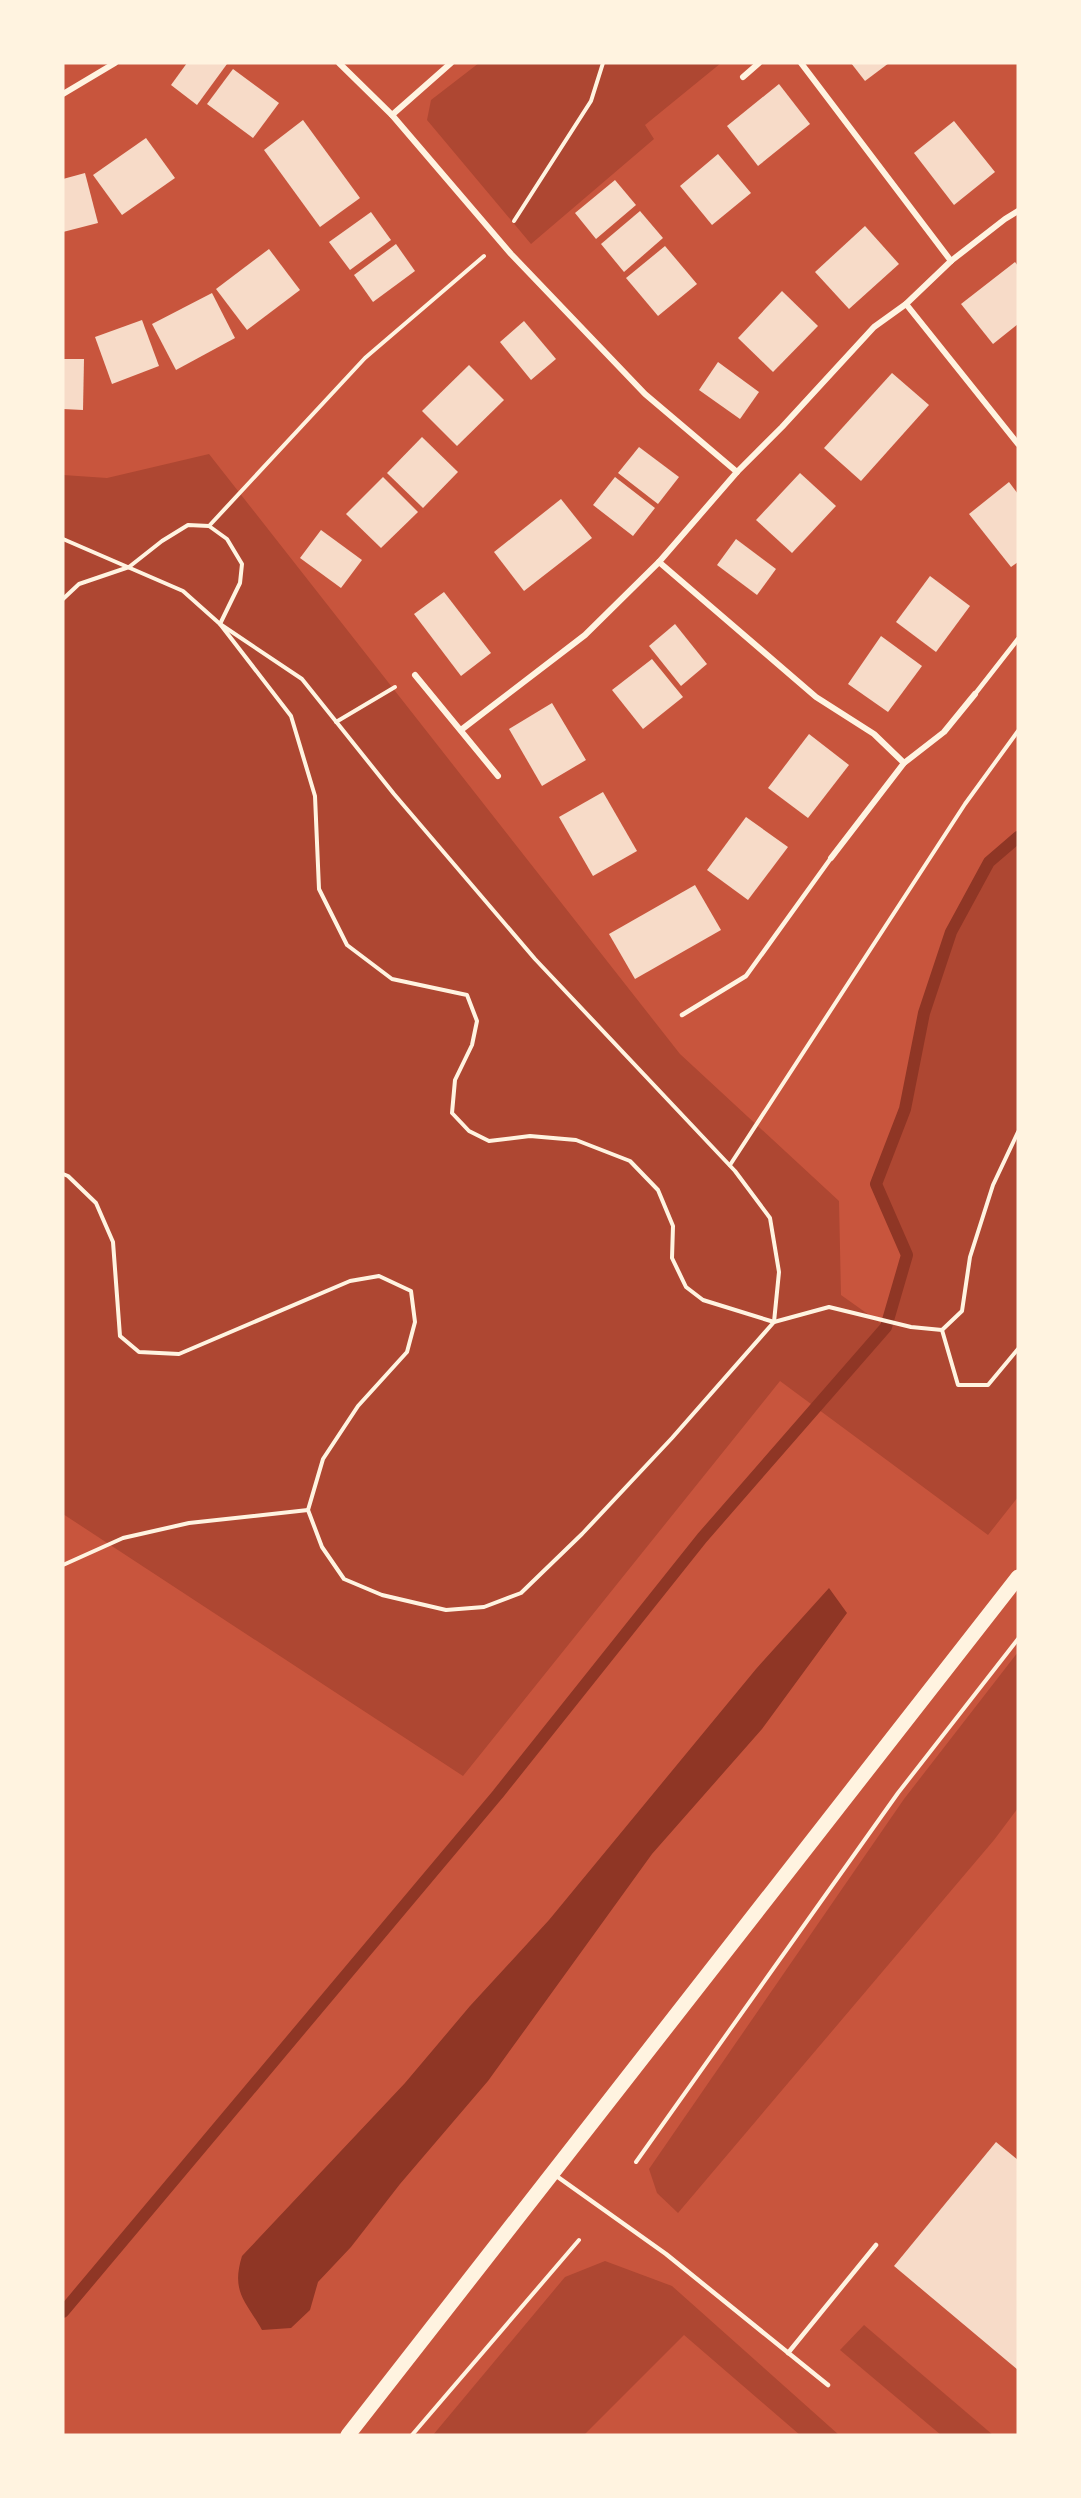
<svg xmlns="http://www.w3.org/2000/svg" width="1081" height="2498" viewBox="0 0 1081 2498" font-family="Bitter,serif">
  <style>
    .green { fill: #ae4732 }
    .water { fill: #8f3625 }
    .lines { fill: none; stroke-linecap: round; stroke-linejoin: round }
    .stream { stroke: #8f3625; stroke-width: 12 }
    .building { fill: #f7dbc8 }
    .path { stroke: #fff3e0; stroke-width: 4 }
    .service { stroke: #fff3e0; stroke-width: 4.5 }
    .minor { stroke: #fff3e0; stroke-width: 6 }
    .primary { stroke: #fff3e0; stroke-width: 15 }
  </style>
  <rect width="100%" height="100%" fill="#c8553d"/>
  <g class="green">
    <polygon points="479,63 721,63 645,125 654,139 531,244 427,120 431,100"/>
    <polygon points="209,454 680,1054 839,1201 841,1295 886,1327 907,1255 876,1184 905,1109 924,1013 951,932 989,862 1018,837 1018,1497 988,1535 780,1381 463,1776 63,1514 63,475 107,478"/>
    <polygon points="1018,1652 1018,1808 994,1840 678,2213 657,2193 649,2169 904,1799"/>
    <polygon points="605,2261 672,2286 839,2435 800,2435 684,2335 584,2435 433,2435 565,2277"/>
    <polygon points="864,2325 993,2435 941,2435 840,2350"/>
  </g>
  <path class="water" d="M 829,1588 L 847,1613 L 762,1729 L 652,1854 L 488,2081 L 400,2184 L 351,2247 L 318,2282 L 310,2310 L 291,2328 L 262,2330 C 245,2300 231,2292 242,2256 L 405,2083 L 470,2006 L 549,1920 L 756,1669 Z"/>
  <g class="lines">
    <polyline class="stream" points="63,2312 498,1794 702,1538 886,1327 907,1255 876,1184 905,1109 924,1013 951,932 989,862 1018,837"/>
  </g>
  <g class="building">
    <polygon points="187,63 227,64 197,105 171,85"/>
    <polygon points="851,63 889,63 865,81"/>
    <polygon points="233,69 279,103 253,138 207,104"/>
    <polygon points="779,84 810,124 758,166 727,126"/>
    <polygon points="303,120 360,198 320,227 264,150"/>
    <polygon points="954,121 995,172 954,205 914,153"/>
    <polygon points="146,138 175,178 122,215 93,175"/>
    <polygon points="718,154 751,193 712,225 680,186"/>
    <polygon points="85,173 98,223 63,232 63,179"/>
    <polygon points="615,180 636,205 596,239 575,213"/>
    <polygon points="640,211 663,238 624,272 601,244"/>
    <polygon points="371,212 391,240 350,270 329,242"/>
    <polygon points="865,226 899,264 849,309 815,272"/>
    <polygon points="396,244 415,271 373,302 354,275"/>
    <polygon points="665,246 697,284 658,316 626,278"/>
    <polygon points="269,249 300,290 247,330 216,289"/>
    <polygon points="1015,262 1018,266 1018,324 993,344 961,304"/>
    <polygon points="782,291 818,326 773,372 738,338"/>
    <polygon points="212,293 235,338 176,370 152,324"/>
    <polygon points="142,320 159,366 112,384 95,337"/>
    <polygon points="524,321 556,359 531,380 500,342"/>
    <polygon points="63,359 84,359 83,410 63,409"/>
    <polygon points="718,362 759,392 740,419 699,390"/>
    <polygon points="469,365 504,400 457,446 422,411"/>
    <polygon points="892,373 929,405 861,481 824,448"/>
    <polygon points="422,437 458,472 423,508 387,473"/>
    <polygon points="639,447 679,477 658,504 618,473"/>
    <polygon points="800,473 836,506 792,553 756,520"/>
    <polygon points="383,477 418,512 381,548 346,514"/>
    <polygon points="615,477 655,508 633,536 593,505"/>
    <polygon points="1009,482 1018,494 1018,562 1011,567 969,514"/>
    <polygon points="561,499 592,538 524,591 494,552"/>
    <polygon points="321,530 362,560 341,588 300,558"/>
    <polygon points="736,539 776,569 757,595 717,565"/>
    <polygon points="930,576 970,606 936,652 896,622"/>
    <polygon points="444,592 491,653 461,676 414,614"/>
    <polygon points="675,624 707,664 681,686 649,646"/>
    <polygon points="881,636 922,666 888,712 848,684"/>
    <polygon points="652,659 683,697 643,729 612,690"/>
    <polygon points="552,703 586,760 542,786 509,729"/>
    <polygon points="809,734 849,765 808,818 768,788"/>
    <polygon points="603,792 637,851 593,876 559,817"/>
    <polygon points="746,817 788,847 748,900 707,870"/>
    <polygon points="695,885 721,930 635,979 609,934"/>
    <polygon points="996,2142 1018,2160 1018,2370 894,2266"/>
  </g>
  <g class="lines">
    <g class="path">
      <polyline points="514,221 591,101 603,63"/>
      <polyline points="209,526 365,358 484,256"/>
      <polyline points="63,539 183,591 220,624 302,679 394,794 535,959 735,1171 770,1218 779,1272 774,1322 672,1438 582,1534 521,1593 484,1607 446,1610 382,1595 344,1579 322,1547 308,1510 323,1459 358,1406 407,1352 415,1322 411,1291 379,1276 350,1281 179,1354 139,1352 120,1336 113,1242 96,1203 68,1176 63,1174"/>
      <polyline points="63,599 79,584 129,567 162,541 188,525 209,526 227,539 242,564 240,583 220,624 291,716 315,796 319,889 347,945 392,979 467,995 477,1021 472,1045 455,1080 452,1113 469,1131 489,1141 530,1136 576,1140 630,1161 658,1190 673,1226 672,1258 686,1287 703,1300 774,1322 829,1307 911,1327 942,1330 958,1385 988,1385 1018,1349"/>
      <polyline points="336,722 395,687"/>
      <polyline points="730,1165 965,804 1018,731"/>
      <polyline points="942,1330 962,1311 970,1257 993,1185 1018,1132"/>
      <polyline points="63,1565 123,1538 189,1523 308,1510"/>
      <polyline points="636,2162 898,1793 1018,1639"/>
      <polyline points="412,2435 579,2240"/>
    </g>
    <g class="service">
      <polyline points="975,694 1018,639"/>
      <polyline points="682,1015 746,976 831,858"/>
      <polyline points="555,2175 666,2254 828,2385"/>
      <polyline points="788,2353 876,2245"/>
    </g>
    <g class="minor">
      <polyline points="339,63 392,115 511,254 645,394 737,472"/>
      <polyline points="801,63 951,261"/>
      <polyline points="743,77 759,63"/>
      <polyline points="63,94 115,63"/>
      <polyline points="392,115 451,63"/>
      <polyline points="906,304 1018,444"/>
      <polyline points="659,562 816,697 874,734 904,763"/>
      <polyline points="415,675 498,776"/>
      <polyline points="461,730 585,635 659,562 737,472 782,427 874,327 906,304 951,261 1005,219 1018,211"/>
      <polyline points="831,858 904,763 944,732 975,694"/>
    </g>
    <polyline class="primary" points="348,2435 1018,1577"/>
  </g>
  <rect width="1081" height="2498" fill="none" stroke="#fff3e0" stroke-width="129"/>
</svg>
